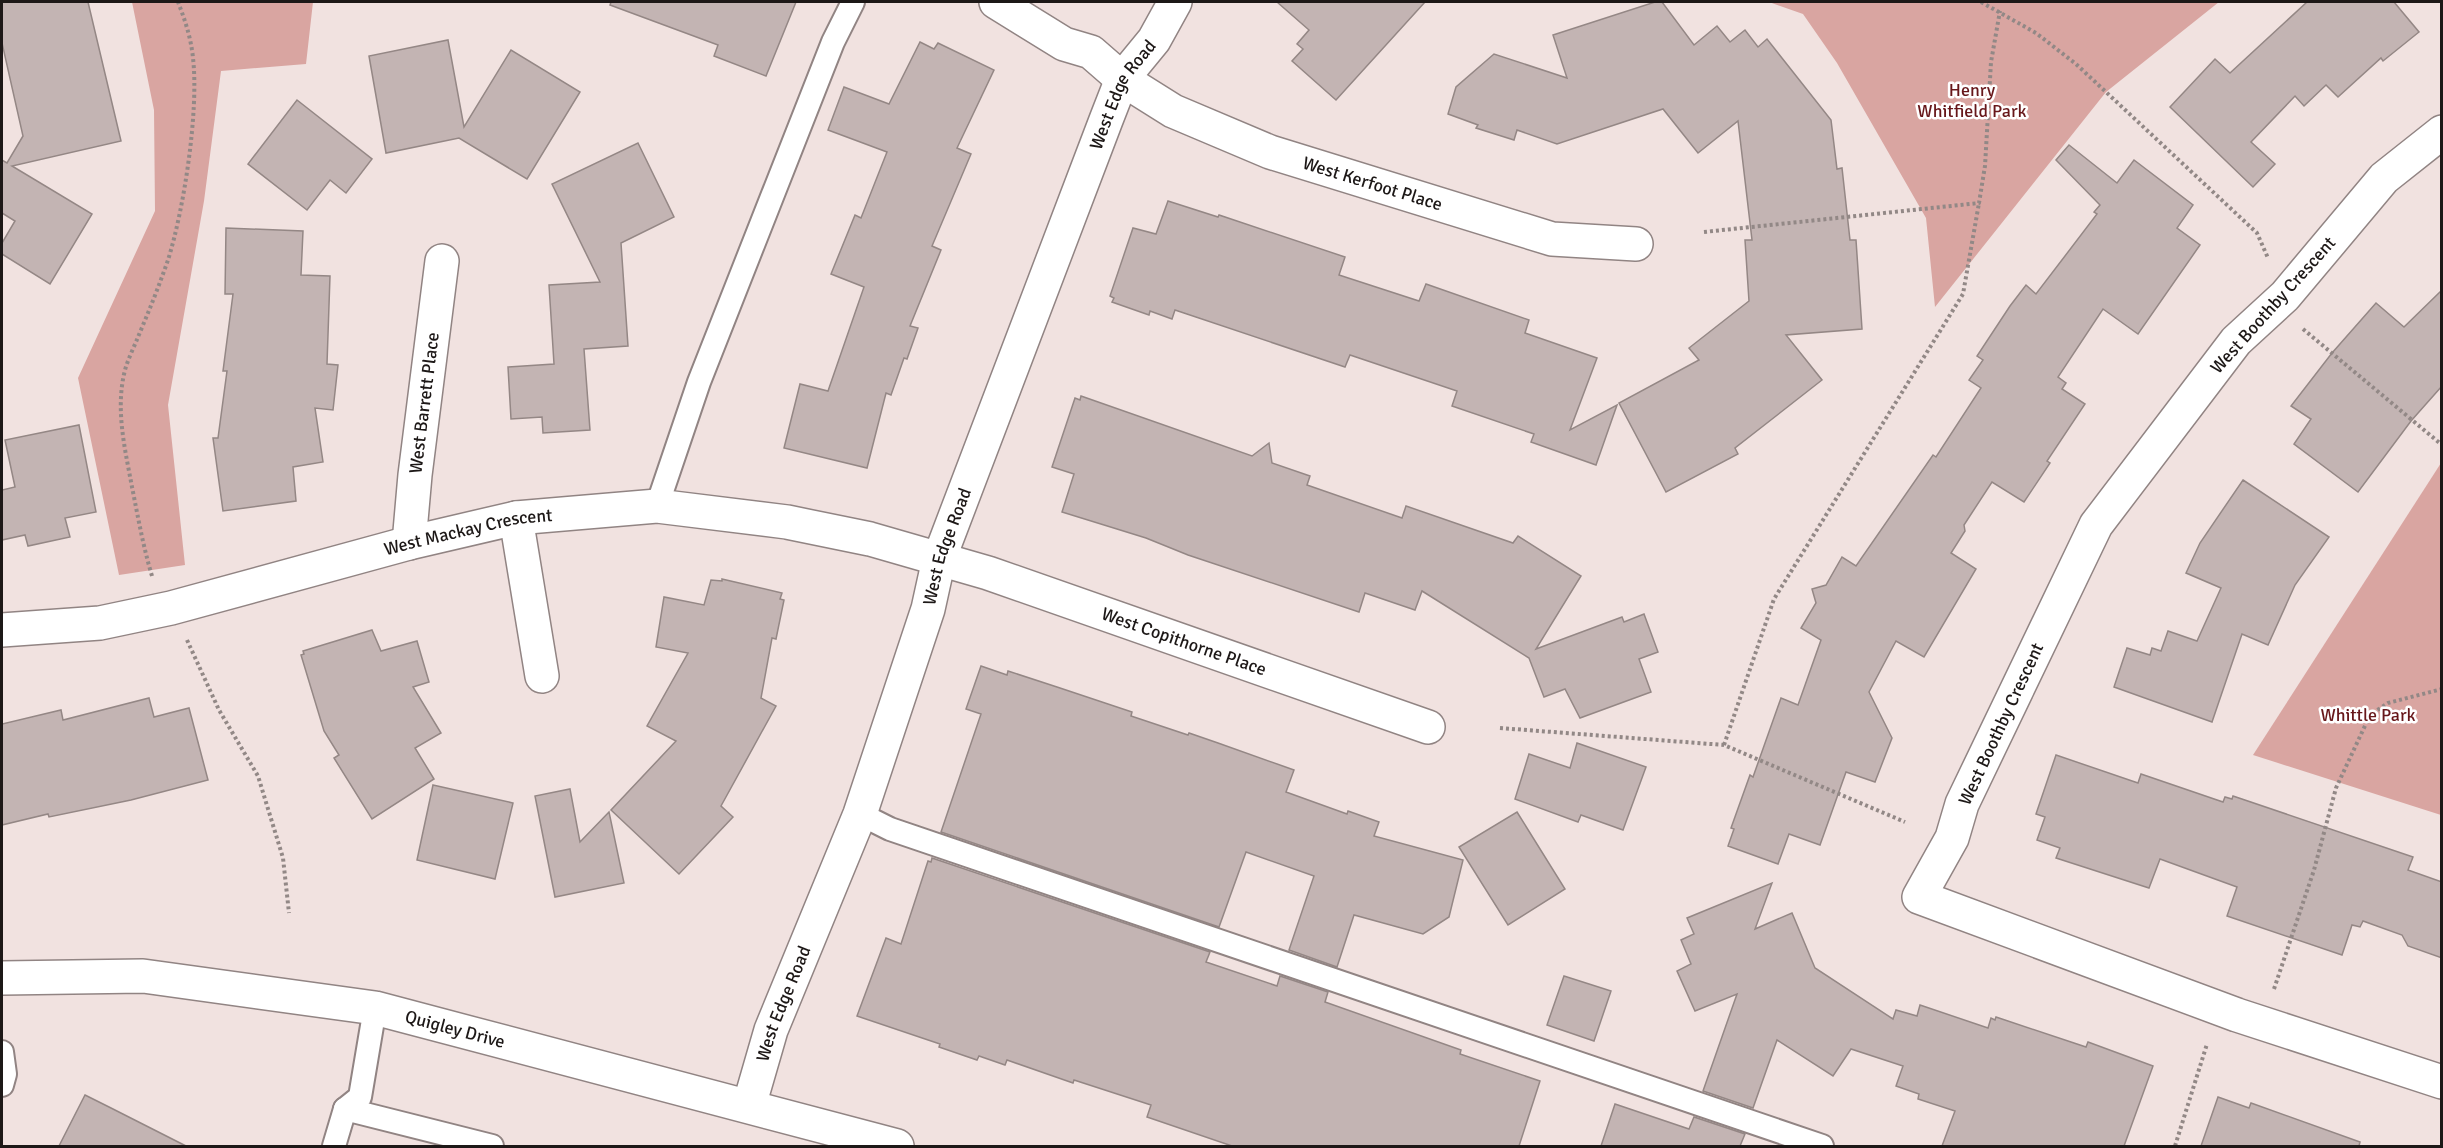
<svg xmlns="http://www.w3.org/2000/svg" width="2443" height="1148" viewBox="0 0 2443 1148" font-family="Signika,sans-serif">
  <style>
    .green { fill: #d9a5a1 }
    .building { fill: #c3b4b3; stroke: #948785; stroke-width: 1.5 }
    .lines { fill: none; stroke-linecap: round; stroke-linejoin: round }
    .service-casing { stroke: #918483; stroke-width: 26 }
    .minor-casing { stroke: #918483; stroke-width: 36 }
    .tertiary-casing { stroke: #918483; stroke-width: 36 }
    .path { stroke: #928886; stroke-width: 4; stroke-dasharray: 3 3; stroke-linecap: butt }
    .service { stroke: #fff; stroke-width: 22 }
    .minor { stroke: #fff; stroke-width: 33 }
    .tertiary { stroke: #fff; stroke-width: 33 }
    .labels { text-anchor: middle; stroke-width: 5; stroke-linejoin: round; paint-order: stroke }
    .park-label { font-size: 18px; fill: #67171a; stroke: #fff }
    .street-label { font-size: 18px; fill: #1d1817; stroke: #fff }
  </style>
  <rect width="100%" height="100%" fill="#f1e2e0"/>
  <g class="green">
    <polygon points="132,2 313,2 306,64 221,71 204,201 168,405 185,565 119,575 78,378 155,211 154,110"/>
    <polygon points="1769,2 2219,2 2106,92 1935,307 1926,218 1837,63 1803,14"/>
    <polygon points="2441,463 2441,815 2253,755"/>
  </g>
  <g class="building">
    <polygon points="2,2 88,2 121,141 12,166 92,214 50,284 2,254 2,243 15,221 2,213 2,160 7,163 23,136 2,43"/>
    <polygon points="611,2 796,2 766,76 714,56 718,45 610,5"/>
    <polygon points="1277,2 1425,2 1336,100 1292,61 1303,49 1297,44 1309,30"/>
    <polygon points="1655,2 1662,2 1694,45 1717,26 1730,42 1745,30 1758,47 1767,39 1831,120 1837,169 1842,168 1850,240 1856,240 1862,329 1786,335 1822,380 1735,448 1738,454 1666,492 1619,403 1699,360 1689,348 1749,301 1745,240 1752,240 1738,121 1698,153 1663,109 1557,144 1517,130 1514,140 1476,128 1478,125 1448,114 1456,87 1494,54 1567,78 1553,35"/>
    <polygon points="2307,2 2394,2 2419,32 2383,61 2381,58 2338,97 2326,85 2304,106 2295,96 2251,142 2275,164 2253,187 2170,107 2215,59 2230,73"/>
    <polygon points="448,40 464,127 511,50 580,92 527,179 459,138 386,153 369,56"/>
    <polygon points="920,42 934,49 938,43 994,70 957,148 971,154 932,246 941,250 910,326 918,328 907,359 904,358 891,395 886,393 867,468 784,448 800,384 828,391 864,287 831,274 855,215 861,218 887,152 828,130 844,87 889,104"/>
    <polygon points="297,100 372,159 346,193 330,180 307,210 248,164"/>
    <polygon points="638,143 674,217 621,243 628,346 584,349 590,430 543,433 542,417 511,419 508,367 554,364 549,285 600,282 552,184"/>
    <polygon points="2069,145 2117,183 2134,160 2193,205 2177,228 2200,245 2138,334 2103,309 2058,377 2066,383 2062,389 2085,404 2047,461 2050,463 2024,502 1992,482 1964,525 1965,531 1951,553 1976,569 1924,657 1896,641 1869,692 1892,738 1875,782 1846,772 1820,845 1789,834 1778,864 1728,846 1734,829 1731,828 1750,775 1753,777 1781,698 1798,705 1821,640 1801,628 1816,603 1812,589 1826,585 1842,557 1856,566 1933,455 1936,457 1981,388 1969,380 1983,360 1977,356 2010,306 2026,285 2036,294 2097,214 2094,212 2100,205 2056,160"/>
    <polygon points="1168,201 1218,217 1219,215 1345,257 1339,275 1419,301 1426,284 1529,320 1525,333 1597,358 1570,430 1617,405 1596,465 1531,442 1534,434 1452,406 1457,391 1350,355 1345,367 1175,310 1172,319 1150,311 1149,315 1112,302 1114,298 1110,296 1133,228 1156,234"/>
    <polygon points="226,228 303,231 301,275 330,276 327,364 338,365 333,410 315,408 323,462 293,467 296,501 223,511 213,438 218,438 227,371 223,371 233,294 225,294"/>
    <polygon points="2442,290 2442,386 2411,421 2358,492 2294,444 2311,419 2291,406 2332,353 2376,303 2404,327"/>
    <polygon points="1081,396 1252,456 1269,443 1272,463 1310,476 1307,485 1402,518 1406,506 1513,543 1518,536 1581,576 1536,649 1622,617 1624,622 1644,614 1658,652 1639,659 1651,692 1580,718 1565,689 1544,697 1529,658 1422,591 1415,610 1365,593 1359,612 1188,555 1146,538 1062,512 1074,474 1052,467 1075,398 1080,400"/>
    <polygon points="79,425 96,512 65,518 70,537 28,546 25,535 2,540 2,490 15,487 5,440"/>
    <polygon points="2243,480 2329,537 2295,585 2268,645 2242,634 2212,722 2114,687 2127,648 2150,655 2152,648 2161,651 2168,631 2197,641 2221,588 2186,573 2200,543"/>
    <polygon points="722,579 782,593 780,599 784,600 776,639 772,638 761,698 776,706 721,806 733,817 679,874 611,810 676,741 647,726 688,653 656,647 664,597 704,605 711,580 722,581"/>
    <polygon points="372,630 381,651 417,641 429,682 413,687 441,733 415,748 434,779 372,819 334,758 339,755 324,731 301,655 304,654 303,651"/>
    <polygon points="981,666 1007,675 1008,671 1057,687 1132,712 1131,716 1188,735 1189,733 1218,743 1294,770 1286,792 1347,814 1348,811 1379,822 1374,836 1463,860 1449,917 1423,934 1354,915 1337,967 1289,950 1314,876 1246,852 1219,927 941,832 981,714 966,709"/>
    <polygon points="149,698 154,717 189,708 208,780 131,800 49,817 48,814 2,825 2,724 61,710 63,720"/>
    <polygon points="1577,743 1646,767 1623,830 1581,815 1578,822 1515,799 1529,754 1570,768"/>
    <polygon points="2056,755 2138,783 2141,774 2223,802 2225,797 2232,799 2233,796 2413,857 2408,870 2442,882 2442,958 2408,946 2402,935 2363,921 2360,927 2352,925 2342,955 2227,916 2237,887 2160,859 2149,888 2056,858 2060,848 2037,840 2045,817 2036,814"/>
    <polygon points="433,785 513,803 495,879 417,860"/>
    <polygon points="570,789 580,842 609,812 624,883 555,897 535,796"/>
    <polygon points="1517,812 1565,889 1508,925 1459,847"/>
    <polygon points="932,858 1210,952 1206,962 1277,986 1280,976 1328,992 1325,1002 1461,1050 1460,1054 1540,1081 1519,1146 1232,1146 1147,1117 1151,1105 1074,1080 1073,1083 1007,1060 1005,1065 979,1056 977,1060 939,1047 940,1044 857,1016 886,938 901,944 928,861 931,862"/>
    <polygon points="1772,883 1755,929 1792,913 1815,968 1893,1019 1896,1010 1917,1016 1920,1005 1988,1028 1991,1018 1995,1020 1996,1017 2086,1047 2088,1042 2153,1066 2124,1146 1942,1146 1955,1111 1918,1099 1919,1094 1896,1086 1903,1066 1851,1049 1833,1076 1777,1040 1753,1108 1703,1091 1737,994 1695,1011 1677,971 1691,964 1681,940 1694,934 1687,918"/>
    <polygon points="1564,976 1611,991 1594,1041 1547,1025"/>
    <polygon points="85,1095 111,1108 186,1146 59,1146"/>
    <polygon points="2218,1097 2249,1108 2251,1103 2360,1142 2359,1146 2201,1146"/>
    <polygon points="1615,1104 1689,1129 1694,1117 1745,1134 1740,1146 1601,1146"/>
  </g>
  <g class="lines">
    <defs>
      <g id="service">
        <polyline points="657,506 699,382 833,42 853,2"/>
        <polyline points="860,814 890,829 1822,1146"/>
        <polyline points="2,1052 5,1074 2,1085"/>
        <polyline points="345,1109 492,1146"/>
        <polyline points="334,1146 345,1109 360,1097 375,1008"/>
      </g>
      <g id="minor">
        <path id="s1" d="M 996,2 L 1064,44 L 1091,52 L 1122,79 L 1173,111 L 1270,152 L 1552,239 L 1636,244"/>
        <polyline points="2442,132 2384,178 2285,296 2236,341 2096,525 1962,804 1952,838 1919,897 2237,1015 2442,1082"/>
        <polyline points="516,518 542,676"/>
        <path id="s2" d="M 409,543 L 415,475 L 442,261"/>
        <path id="s3" d="M 2,630 L 100,623 L 171,608 L 409,543 L 516,518 L 657,506 L 787,522 L 870,539 L 988,573 L 1428,727"/>
        <path id="s4" d="M 749,1106 L 771,1030 L 860,814 L 928,609 L 939,559 L 1106,120 L 1122,79 L 1154,40 L 1175,2"/>
      </g>
      <g id="tertiary">
        <path id="s5" d="M 2,978 L 143,976 L 375,1008 L 897,1146"/>
      </g>
    </defs>
    <use href="#service" class="service-casing"/>
    <use href="#minor" class="minor-casing"/>
    <use href="#tertiary" class="tertiary-casing"/>
    <g class="path">
      <polyline points="1981,2 2036,33 2076,64 2257,233 2268,258"/>
      <polyline points="1704,232 1979,203 1985,166 1991,62 2000,11"/>
      <polyline points="2303,329 2442,445"/>
      <path d="M 152,576 C 143,546 138,517 132,487 C 125,449 115,409 125,370 C 128,359 134,347 138,337 C 149,311 159,286 168,260 C 184,209 199,111 193,58 C 191,38 185,20 178,2"/>
      <polyline points="187,640 219,710 258,776 283,858 289,913"/>
      <polyline points="1500,728 1724,745 1905,822"/>
      <polyline points="1724,745 1774,599 1963,294 1979,203"/>
      <polyline points="2274,989 2314,870 2336,788 2370,715 2388,703 2442,689"/>
      <polyline points="2175,1146 2207,1044"/>
    </g>
    <use href="#service" class="service"/>
    <use href="#minor" class="minor"/>
    <use href="#tertiary" class="tertiary"/>
  </g>
  <g class="labels">
    <g class="park-label">
      <text x="1972" y="96">Henry<tspan x="1972" dy="21">Whitfield Park</tspan></text>
      <text x="2368" y="721">Whittle Park</text>
    </g>
    <g class="street-label">
      <text dy="6" stroke="none"><textPath href="#s4" startOffset="1080">West Edge Road</textPath></text>
      <text dy="6" stroke="none"><textPath href="#s1" startOffset="422">West Kerfoot Place</textPath></text>
      <text transform="translate(2273 305) rotate(-48)" y="6">West Boothby Crescent</text>
      <text dy="6" stroke="none"><textPath href="#s2" startOffset="141">West Barrett Place</textPath></text>
      <text dy="6" stroke="none"><textPath href="#s3" startOffset="478">West Mackay Crescent</textPath></text>
      <text dy="6" stroke="none"><textPath href="#s4" startOffset="594">West Edge Road</textPath></text>
      <text dy="6" stroke="none"><textPath href="#s3" startOffset="1215">West Copithorne Place</textPath></text>
      <text transform="translate(2001 724) rotate(-65)" y="6">West Boothby Crescent</text>
      <text dy="6" stroke="none"><textPath href="#s4" startOffset="108">West Edge Road</textPath></text>
      <text dy="6" stroke="none"><textPath href="#s5" startOffset="458">Quigley Drive</textPath></text>
    </g>
  </g>
  <rect width="2443" height="1148" fill="none" stroke="#1d1817" stroke-width="6"/>
</svg>
